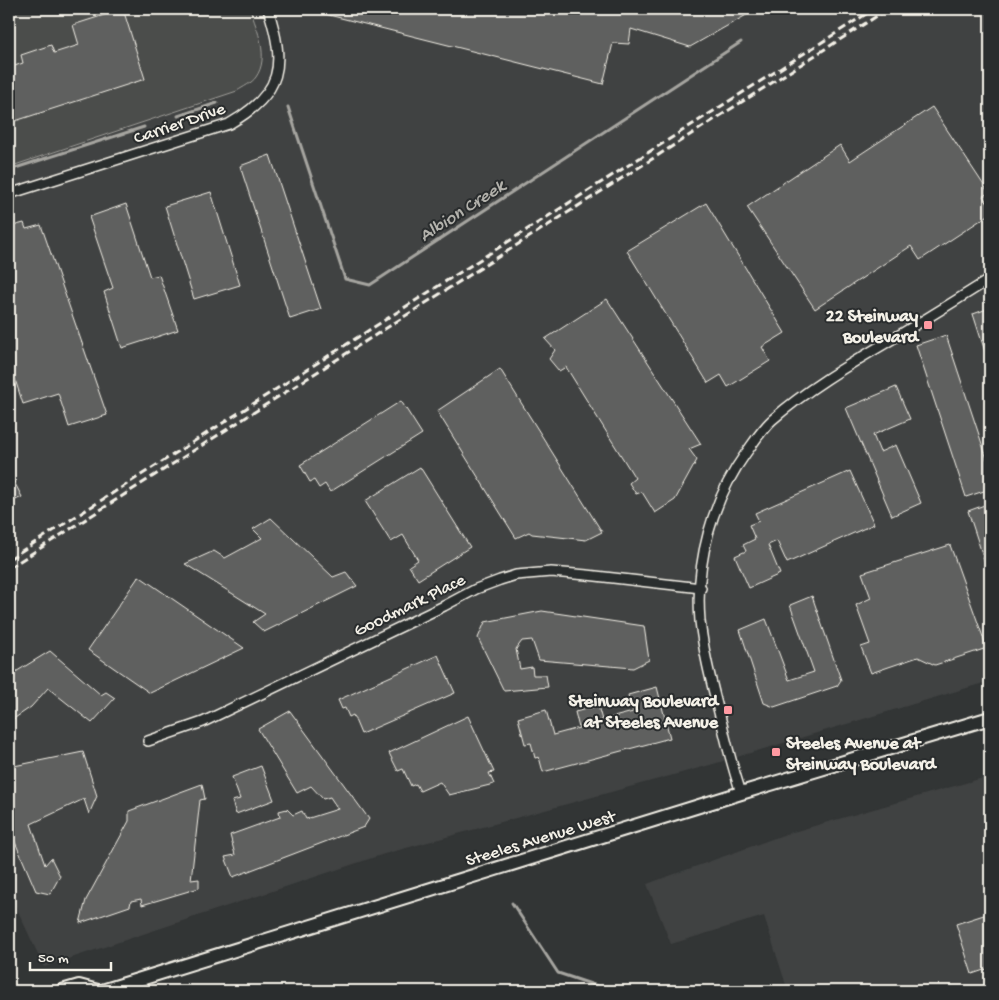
<svg xmlns="http://www.w3.org/2000/svg" width="999" height="1000" viewBox="0 0 999 1000" font-family="'Gochi Hand',sans-serif">
  <style>
    .built { fill: #404242 }
    .green { fill: #4b4d4c; stroke: #a09f9a }
    .lines { fill: none; stroke-linecap: round; stroke-linejoin: round }
    .stream { stroke: #a6a5a0; stroke-width: 3 }
    .building { fill: #5f605f; stroke: #f4f1e8 }
    .minor-casing { stroke: #f4f1e8; stroke-width: 12 }
    .secondary-casing { stroke: #f4f1e8; stroke-width: 16 }
    .minor { stroke: #2a2d2e; stroke-width: 9 }
    .secondary { stroke: #2a2d2e; stroke-width: 12 }
    .rail { stroke: #f4f1e8; stroke-width: 3; stroke-dasharray: 8 4; stroke-linecap: butt }
    .poi-dot { fill: #ff9aa2; stroke: #2a2d2e; stroke-width: 2 }
    .labels { text-anchor: middle; stroke-width: 4; stroke-linejoin: round; paint-order: stroke }
    .street-label { font-size: 18px; fill: #f4f1e8; stroke: #2a2d2e }
    .poi-label { font-size: 18px; font-weight: bold; fill: #f4f1e8; stroke: #2a2d2e; text-anchor: end }
    .water-label { font-size: 19px; font-style: italic; fill: #b3b2ac; stroke: #2a2d2e }
  </style>
  <rect width="100%" height="100%" fill="#323535"/>
  <filter id="ink" filterUnits="userSpaceOnUse"><feTurbulence type="fractalNoise" baseFrequency=".02" numOctaves="2"/><feDisplacementMap in="SourceGraphic" scale="10" xChannelSelector="R" yChannelSelector="G"/><feConvolveMatrix kernelMatrix="1 2 1 2 8 2 1 2 1" color-interpolation-filters="sRGB"/></filter>
  <g filter="url(#ink)">
    <g class="built">
      <polygon points="250,9 990,9 990,681 710,765 384,854 44,967 9,892 9,167 237,91 259,36"/>
      <polygon points="990,776 990,991 788,991 764,916 671,944 647,884 786,834"/>
    </g>
    <path class="green" d="M 9,9 L 250,9 C 257,30 270,57 256,77 C 252,83 243,87 237,91 L 9,167 Z"/>
    <g class="lines">
      <g class="stream">
        <polyline points="288,107 345,279 370,285 741,42"/>
        <polyline points="178,116 217,103"/>
        <polyline points="9,170 144,127"/>
        <polyline points="512,903 558,973 612,991"/>
      </g>
    </g>
    <g class="building">
      <polygon points="123,9 145,79 9,123 9,68 23,63 21,55 51,45 54,53 79,45 73,25"/>
      <polygon points="305,9 757,9 690,47 631,29 629,44 613,43 603,84"/>
      <polygon points="932,107 989,193 983,196 990,207 990,214 920,260 911,246 815,309 747,207 840,145 850,161"/>
      <polygon points="270,155 321,309 290,319 240,166"/>
      <polygon points="211,192 240,285 194,299 165,206"/>
      <polygon points="706,203 785,333 762,347 770,361 728,387 721,375 708,383 627,251"/>
      <polygon points="126,204 150,277 159,275 178,330 122,348 104,292 113,288 89,217"/>
      <polygon points="24,223 26,229 41,225 107,415 69,427 58,393 23,404 9,361 9,227"/>
      <polygon points="607,299 701,444 689,449 697,460 675,500 655,513 642,492 636,494 629,483 635,478 566,367 559,371 549,359 555,350 545,339"/>
      <polygon points="990,308 990,367 973,314"/>
      <polygon points="946,335 990,468 990,489 966,497 916,345"/>
      <polygon points="500,369 602,532 586,540 532,534 529,532 516,538 437,411"/>
      <polygon points="896,387 910,419 873,435 880,452 896,445 921,503 892,516 846,408"/>
      <polygon points="401,401 422,434 330,492 325,484 319,488 314,480 310,482 300,465"/>
      <polygon points="420,467 470,547 418,580 409,566 418,560 403,535 391,542 365,501"/>
      <polygon points="850,471 874,524 787,563 777,541 768,545 780,574 749,588 735,556 746,551 743,545 755,539 749,525 759,521 755,513"/>
      <polygon points="9,472 22,497 9,503"/>
      <polygon points="990,503 990,578 968,511"/>
      <polygon points="271,518 333,577 346,572 357,586 264,632 253,622 265,614 185,564 214,551 225,558 262,538 253,529"/>
      <polygon points="950,545 987,648 935,665 918,657 871,673 861,647 870,644 856,605 871,598 862,573"/>
      <polygon points="139,576 244,648 150,693 88,650"/>
      <polygon points="812,596 841,680 837,686 774,707 764,703 740,630 766,619 789,680 814,672 790,605"/>
      <polygon points="542,611 644,626 649,660 633,668 539,660 532,640 522,641 516,649 520,669 532,667 533,675 546,675 548,687 504,691 478,638 485,622"/>
      <polygon points="50,651 101,695 106,692 115,698 92,723 48,688 31,707 9,722 9,676"/>
      <polygon points="438,655 455,693 361,734 353,715 349,717 345,708 342,709 338,700"/>
      <polygon points="657,687 670,738 543,772 539,757 535,758 531,743 525,744 518,718 546,710 553,735 579,728 575,712 598,706 602,720 633,712 628,695"/>
      <polygon points="290,711 369,819 364,827 233,877 225,857 235,855 230,835 280,817 279,811 287,809 293,815 302,811 306,819 338,809 330,797 323,799 311,786 297,793 258,729"/>
      <polygon points="468,716 494,772 489,773 494,784 449,795 440,782 420,791 416,784 411,786 403,769 398,771 389,753"/>
      <polygon points="83,752 97,796 89,814 84,799 31,824 45,865 51,858 60,876 50,894 36,891 9,828 9,767"/>
      <polygon points="261,766 274,800 236,814 232,801 240,799 232,777"/>
      <polygon points="202,784 205,799 200,800 191,880 199,879 199,888 142,905 141,899 131,901 130,906 80,923 86,900 129,821 129,811"/>
      <polygon points="990,913 990,968 972,974 956,924"/>
    </g>
    <g class="lines">
      <defs>
        <g id="minor">
          <path d="M 9,194 L 229,124 C 283,93 286,65 268,9"/>
          <polyline points="148,741 203,722 444,606 476,589 500,580 516,575 551,572 587,575 701,588"/>
          <path d="M 741,793 C 734,771 728,750 723,728 C 714,692 704,657 700,621 C 695,563 712,500 746,453 C 754,442 762,429 772,420 C 806,390 845,367 884,344 C 920,323 955,301 990,279"/>
        </g>
        <g id="secondary">
          <polyline points="62,991 79,986 98,991"/>
          <polyline points="102,991 741,793 990,718"/>
        </g>
      </defs>
      <use href="#minor" class="minor-casing"/>
      <use href="#secondary" class="secondary-casing"/>
      <use href="#minor" class="minor"/>
      <use href="#secondary" class="secondary"/>
      <g class="rail">
        <polyline points="9,559 874,9"/>
        <polyline points="9,568 888,9"/>
      </g>
    </g>
  </g>
  <g class="poi-dot">
    <rect x="923" y="320" width="10" height="10" rx="2.5"/>
    <rect x="723" y="705" width="10" height="10" rx="2.5"/>
    <rect x="771" y="747" width="10" height="10" rx="2.5"/>
  </g>
  <g class="labels">
    <g class="street-label">
      <text transform="translate(179 122) rotate(-19)" y="6">Carrier Drive</text>
      <text transform="translate(409 604) rotate(-26)" y="6">Goodmark Place</text>
      <text transform="translate(540 837) rotate(-17)" y="6">Steeles Avenue West</text>
    </g>
    <g class="poi-label">
      <text x="918" y="321">22 Steinway<tspan x="918" dy="21">Boulevard</tspan></text>
      <text x="718" y="706">Steinway Boulevard<tspan x="718" dy="21">at Steeles Avenue</tspan></text>
      <text x="786" y="748" text-anchor="start">Steeles Avenue at<tspan x="786" dy="21">Steinway Boulevard</tspan></text>
    </g>
    <g class="water-label">
      <text transform="translate(461 209) rotate(-33)" y="7">Albion Creek</text>
    </g>
  </g>
  <rect width="999" height="1000" fill="none" stroke="#2a2d2e" stroke-width="30"/>
  <rect x="15" y="15" width="969" height="970" fill="none" stroke="#f4f1e8" stroke-width="2" filter="url(#ink)"/>
  <path d="M30 962v8h81v-8" fill="none" stroke="#f4f1e8" stroke-width="2.5"/>
  <text x="38" y="962" font-size="15" fill="#f4f1e8" stroke="#2a2d2e" stroke-width="4" paint-order="stroke">50 m</text>
</svg>
